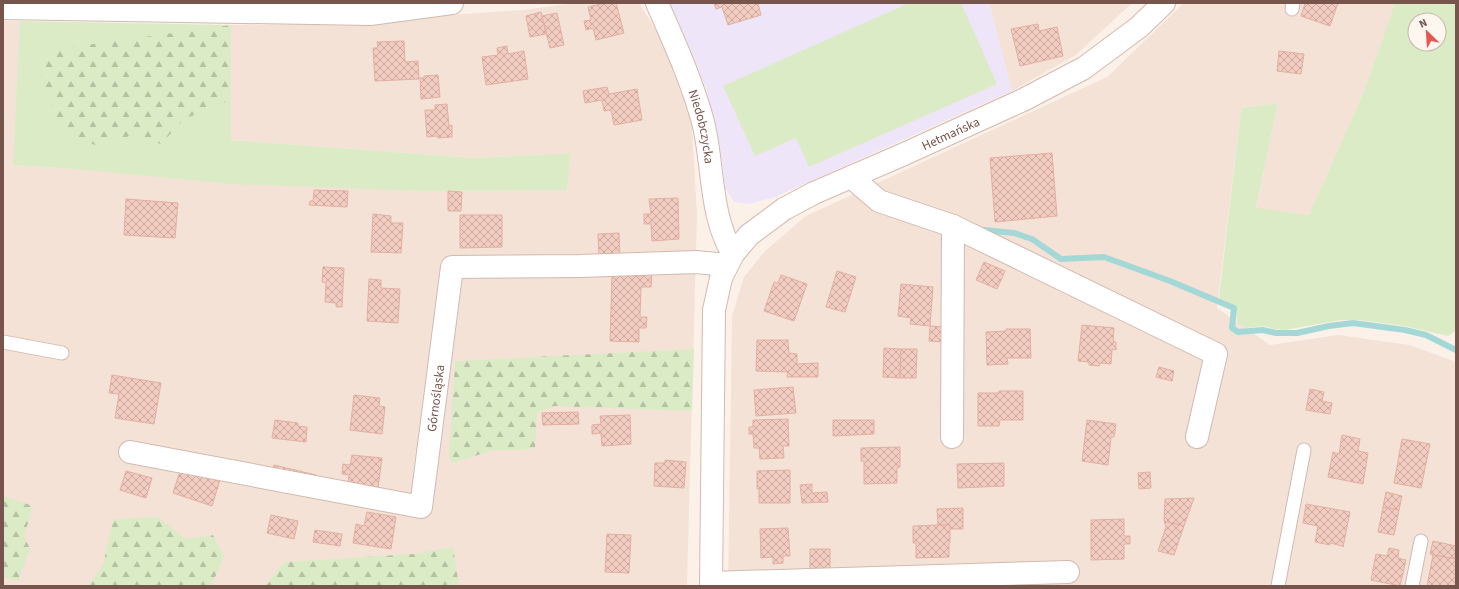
<svg xmlns="http://www.w3.org/2000/svg" width="1459" height="589" viewBox="0 0 1459 589" font-family="'Source Sans 3',sans-serif">
  <style>
    .residential { fill: #f4e2d7 }
    .education { fill: #eee5f9 }
    .grass { fill: #dbebc6; fill-rule: evenodd }
    .forest { fill: url(#forest-firs) }
    .lines { fill: none; stroke-linecap: round; stroke-linejoin: round }
    .stream { stroke: #a3d8d7; stroke-width: 6 }
    .building { fill: url(#building-cross-hatch); stroke: #e4afa1 }
    .lane-casing { stroke: #d1bab0; stroke-width: 15 }
    .street-casing { stroke: #d1bab0; stroke-width: 24 }
    .secondary-casing { stroke: #d4b9ae; stroke-width: 24 }
    .lane { stroke: #fff; stroke-width: 13 }
    .street { stroke: #fff; stroke-width: 22 }
    .secondary { stroke: #fff; stroke-width: 22 }
    .labels { text-anchor: middle; stroke-width: 3; stroke-linejoin: round; paint-order: stroke }
    .street-label { font-size: 13px; fill: #77544c; stroke: #fff6ef }
  </style>
  <defs>
    <pattern id="forest-firs" width="22" height="20" patternUnits="userSpaceOnUse"><rect width="22" height="20" fill="#dbebc6"/><path d="M5 1l3.5 6h-7zM16 11l3.5 6h-7z" fill="#b6c1a3"/></pattern>
    <pattern id="building-cross-hatch" width="8" height="8" patternUnits="userSpaceOnUse"><rect width="8" height="8" fill="#f2ccc0"/><path d="M0 0l8 8M0 8l8-8" fill="none" stroke="#c9a89e"/></pattern>
  </defs>
  <rect width="100%" height="100%" fill="#fcf1e9"/>
  <g class="residential">
    <polygon points="576,3 639,3 665,45 691,111 697,215 687,586 3,586 3,21 20,21 14,165 422,191 567,190 571,153 475,158 231,140 231,25 319,24 522,10"/>
    <polygon points="989,3 1132,3 1076,55 1012,91"/>
    <polygon points="1184,3 1395,3 1364,91 1309,215 1256,209 1278,103 1241,108 1217,308 1270,345 1338,335 1410,345 1456,362 1456,586 728,586 732,316 744,277 765,251 806,216 1107,77"/>
  </g>
  <polygon class="education" points="670,3 989,3 1012,91 775,197 749,204 734,202 725,188 722,159 707,91 683,32"/>
  <g class="grass">
    <polygon points="909,3 961,3 997,84 809,167 796,138 755,156 723,86"/>
    <path d="M 1395,3 L 1456,3 L 1456,331 L 1448,336 L 1405,326 L 1359,320 L 1341,320 L 1285,330 L 1274,329 L 1264,326 L 1245,328 L 1237,322 L 1236,306 L 1219,298 L 1241,108 L 1278,103 L 1256,208 L 1309,215 L 1364,91 ZM 1415,20 L 1439,20 L 1439,44 L 1415,44 Z"/>
    <polygon points="20,21 231,25 231,140 475,158 571,153 567,190 422,191 231,184 74,169 13,165"/>
  </g>
  <g class="forest">
    <polygon points="231,25 231,100 184,119 161,144 132,135 100,147 65,133 46,94 40,73 57,49"/>
    <polygon points="694,349 692,411 554,406 537,413 535,448 522,450 494,450 452,463 449,457 455,361"/>
    <polygon points="3,496 30,505 32,510 24,536 30,549 18,581 3,577"/>
    <polygon points="158,517 185,539 213,535 224,557 211,586 88,586 103,565 113,519"/>
    <polygon points="453,547 459,586 266,586 284,562 413,554"/>
  </g>
  <g class="lines">
    <polyline class="stream" points="984,230 1014,233 1032,239 1061,259 1104,257 1170,281 1234,308 1232,328 1238,332 1263,330 1276,333 1297,333 1329,326 1353,323 1405,330 1426,335 1456,350"/>
  </g>
  <g class="building">
    <polygon points="605,3 616,3 624,33 596,40 593,28 586,30 584,21 591,20 588,7"/>
    <polygon points="714,3 758,3 761,15 728,25 722,7 716,9"/>
    <polygon points="1305,3 1338,3 1330,26 1301,16"/>
    <polygon points="541,12 546,34 530,37 526,16"/>
    <polygon points="557,13 564,45 550,48 542,16"/>
    <polygon points="1038,24 1039,31 1057,27 1063,56 1020,66 1011,29"/>
    <polygon points="404,41 405,62 418,61 419,79 375,81 373,48 378,48 377,42"/>
    <polygon points="507,46 508,54 524,51 528,79 486,85 482,57 498,55 497,48"/>
    <polygon points="1279,51 1304,54 1301,74 1277,71"/>
    <polygon points="438,75 440,97 421,99 420,78 424,78 424,76"/>
    <polygon points="607,87 609,94 637,89 642,120 614,125 611,110 604,111 602,100 585,103 583,91"/>
    <polygon points="447,104 449,126 452,125 452,137 438,138 437,136 427,137 425,110 435,110 435,105"/>
    <polygon points="1052,153 1057,216 995,222 990,158"/>
    <polygon points="314,190 348,191 347,207 309,205 310,201 313,201"/>
    <polygon points="448,191 462,192 461,211 448,211"/>
    <polygon points="678,198 679,239 652,241 651,224 644,224 644,214 651,214 649,199"/>
    <polygon points="126,199 178,203 175,238 124,235"/>
    <polygon points="373,214 391,216 391,223 403,223 401,253 371,252"/>
    <polygon points="460,215 502,215 502,247 460,248"/>
    <polygon points="619,233 620,257 599,258 598,234"/>
    <polygon points="984,262 1005,271 997,289 976,280"/>
    <polygon points="323,267 344,268 342,307 336,307 336,303 325,302 326,283 322,282"/>
    <polygon points="837,271 856,277 845,312 826,307"/>
    <polygon points="642,273 652,273 651,287 641,287 640,317 647,317 646,328 639,328 639,342 610,341 612,275 642,276"/>
    <polygon points="781,275 807,284 794,321 764,311 774,282 778,283"/>
    <polygon points="369,279 381,280 381,288 400,289 398,323 367,321"/>
    <polygon points="901,284 933,287 930,326 910,324 911,318 898,316"/>
    <polygon points="1082,325 1114,328 1113,341 1116,342 1116,350 1112,349 1111,364 1100,363 1099,366 1089,365 1089,362 1078,361"/>
    <polygon points="930,326 944,327 943,342 929,341"/>
    <polygon points="1006,329 1030,329 1031,358 1007,358 1008,364 987,365 986,332 1006,331"/>
    <polygon points="757,340 788,340 789,353 797,354 797,364 818,363 818,377 787,377 788,372 756,371"/>
    <polygon points="884,348 901,349 900,378 883,377"/>
    <polygon points="901,349 917,349 916,378 900,378"/>
    <polygon points="1159,367 1174,371 1172,381 1156,377"/>
    <polygon points="112,375 161,383 154,424 115,418 119,394 109,393"/>
    <polygon points="793,387 796,413 756,416 754,390"/>
    <polygon points="1310,389 1324,392 1322,401 1332,403 1330,414 1306,410"/>
    <polygon points="999,391 1023,391 1023,420 1000,420 999,426 978,426 978,393 999,393"/>
    <polygon points="354,395 380,398 379,406 385,407 382,434 350,430"/>
    <polygon points="578,412 579,424 543,425 542,413"/>
    <polygon points="630,415 631,444 602,446 601,433 592,434 592,425 601,424 600,416"/>
    <polygon points="788,419 789,446 783,446 784,458 760,459 759,448 754,448 753,434 749,434 749,427 753,427 753,420"/>
    <polygon points="275,420 298,423 298,426 307,427 306,442 272,438"/>
    <polygon points="833,420 874,420 874,434 833,436"/>
    <polygon points="1087,420 1116,424 1114,437 1111,437 1108,465 1082,461"/>
    <polygon points="1342,435 1360,439 1358,451 1368,453 1363,484 1328,477 1333,452 1339,454"/>
    <polygon points="1402,439 1430,444 1421,488 1394,483"/>
    <polygon points="900,447 900,467 897,468 897,483 864,484 864,461 861,461 861,448"/>
    <polygon points="352,455 382,458 378,488 348,484 349,475 342,474 343,464 350,465"/>
    <polygon points="665,460 686,462 684,488 654,486 655,463 665,463"/>
    <polygon points="1004,463 1004,486 958,488 957,464"/>
    <polygon points="274,465 316,475 314,488 273,469"/>
    <polygon points="181,468 220,480 212,506 173,493"/>
    <polygon points="790,470 790,503 759,503 759,489 757,489 757,471"/>
    <polygon points="126,471 152,478 146,498 120,490"/>
    <polygon points="1150,472 1151,488 1139,489 1138,473"/>
    <polygon points="812,484 812,493 827,492 828,502 802,503 800,485"/>
    <polygon points="1386,492 1402,496 1399,510 1383,507"/>
    <polygon points="1194,498 1184,526 1164,521 1165,499"/>
    <polygon points="1306,504 1350,512 1343,547 1342,546 1330,543 1330,545 1315,542 1318,526 1303,523"/>
    <polygon points="1383,507 1399,510 1394,535 1378,532"/>
    <polygon points="963,508 963,529 950,529 950,525 938,525 937,509"/>
    <polygon points="367,512 396,517 391,549 353,543 356,524 364,526"/>
    <polygon points="271,515 298,521 294,539 267,533"/>
    <polygon points="1124,519 1124,536 1130,536 1130,544 1124,544 1124,559 1091,560 1091,520"/>
    <polygon points="1164,521 1184,526 1174,555 1158,551 1166,527"/>
    <polygon points="938,525 950,525 950,542 949,542 949,557 916,558 916,543 913,543 913,526"/>
    <polygon points="788,528 790,556 783,556 783,563 773,564 773,557 761,558 760,529"/>
    <polygon points="315,530 342,534 340,546 313,542"/>
    <polygon points="607,534 631,535 629,573 605,572"/>
    <polygon points="1433,541 1456,546 1455,559 1430,554"/>
    <polygon points="1389,548 1399,550 1398,558 1406,560 1400,586 1371,580 1376,554 1387,556"/>
    <polygon points="810,549 830,549 830,574 810,575"/>
    <polygon points="1433,555 1456,559 1456,586 1427,586"/>
  </g>
  <g class="lines">
    <defs>
      <g id="lane">
        <polyline points="1292,9 1293,3"/>
        <polyline points="3,342 62,353"/>
        <polyline points="1278,586 1304,450"/>
        <polyline points="1412,586 1421,541"/>
      </g>
      <g id="street">
        <path id="s1" d="M 657,3 C 674,42 692,81 703,122 C 714,166 709,214 733,254"/>
        <polyline points="3,8 370,14 452,3"/>
        <polyline points="851,177 879,201 953,226 1216,354 1197,437"/>
        <polyline points="952,437 953,226"/>
        <path id="s2" d="M 130,452 L 421,507 L 452,267 L 580,266 L 696,262 L 727,265"/>
        <polyline points="711,583 1068,572"/>
      </g>
      <g id="secondary">
        <path id="s3" d="M 711,586 L 714,310 L 721,278 L 733,254 L 749,235 L 784,209 L 814,193 L 902,155 L 1023,100 L 1084,68 L 1139,27 L 1164,3"/>
      </g>
    </defs>
    <use href="#lane" class="lane-casing"/>
    <use href="#street" class="street-casing"/>
    <use href="#secondary" class="secondary-casing"/>
    <use href="#lane" class="lane"/>
    <use href="#street" class="street"/>
    <use href="#secondary" class="secondary"/>
  </g>
  <g class="labels">
    <g class="street-label">
      <text dy="5" stroke="none"><textPath href="#s1" startOffset="132">Niedobczycka</textPath></text>
      <text dy="5" stroke="none"><textPath href="#s3" startOffset="587">Hetmańska</textPath></text>
      <text dy="5" stroke="none"><textPath href="#s2" startOffset="406">Górnośląska</textPath></text>
    </g>
  </g>
  <rect width="1459" height="589" fill="none" stroke="#77544c" stroke-width="8"/>
  <g transform="translate(1427 32) rotate(335)"><circle r="19" fill="#fff6ef" stroke="#c9b5ae"/>
  <path d="M0-3L7 15L0 10L-7 15Z" fill="#e5574f"/>
  <text y="-6" font-size="11" font-weight="bold" text-anchor="middle" fill="#77544c">N</text>
  </g>
</svg>
